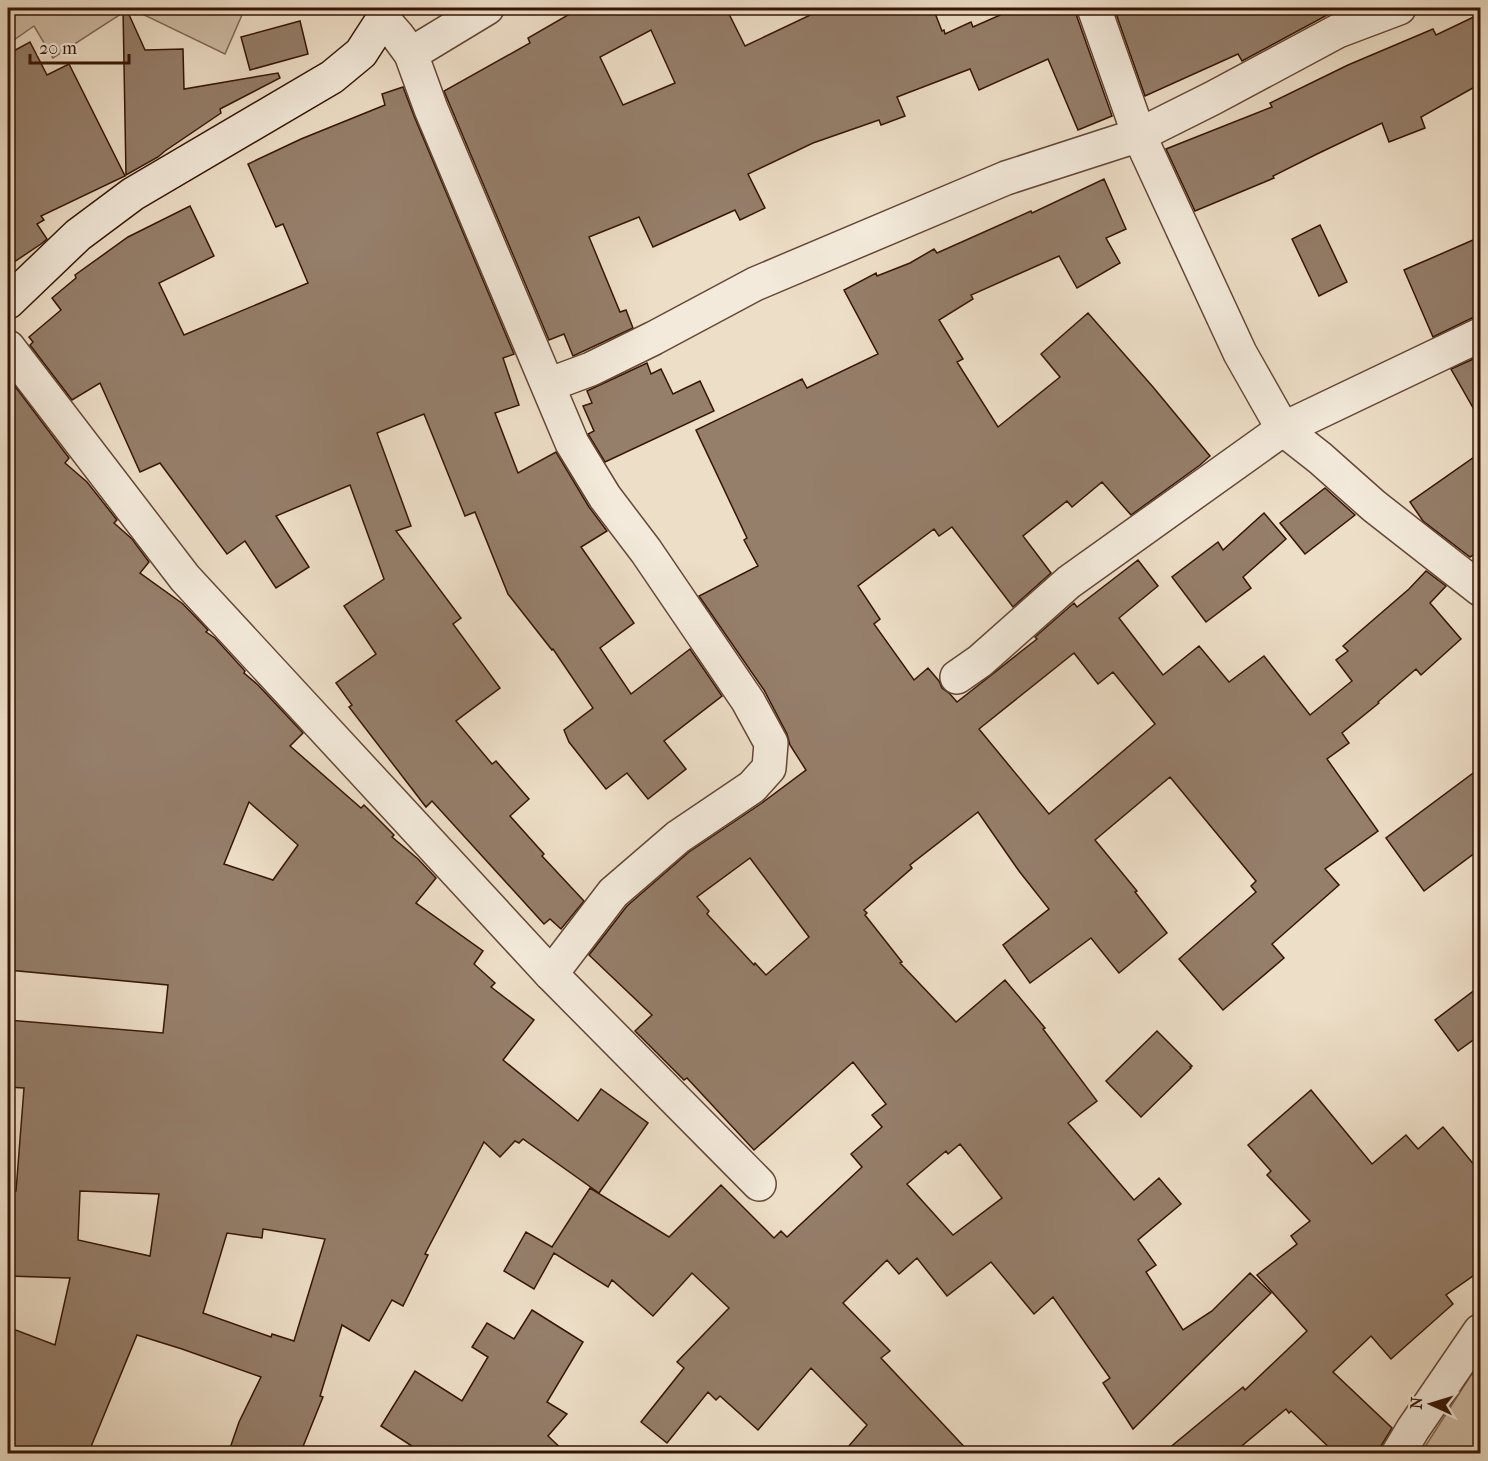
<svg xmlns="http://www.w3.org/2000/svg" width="1488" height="1461" viewBox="0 0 1488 1461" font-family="'IM FELL French Canon',serif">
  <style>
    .green { fill: #cebca6; stroke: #826856; stroke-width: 1.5 }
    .building { fill: #957e6a; stroke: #361506; stroke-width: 1.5; fill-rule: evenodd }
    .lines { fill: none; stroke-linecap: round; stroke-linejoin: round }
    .street-casing { stroke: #644736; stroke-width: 36 }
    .secondary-casing { stroke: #361506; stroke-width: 36 }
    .street { stroke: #f3eadb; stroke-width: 33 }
    .secondary { stroke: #f3eadb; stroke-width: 33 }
  </style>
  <rect width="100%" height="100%" fill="#eddec7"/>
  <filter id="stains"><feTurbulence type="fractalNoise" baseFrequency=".00333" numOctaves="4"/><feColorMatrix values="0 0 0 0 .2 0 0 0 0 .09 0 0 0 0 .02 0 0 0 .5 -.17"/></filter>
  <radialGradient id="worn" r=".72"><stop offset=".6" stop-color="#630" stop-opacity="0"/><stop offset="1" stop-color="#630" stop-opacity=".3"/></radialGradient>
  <g class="green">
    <polygon points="8,8 245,8 225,54 130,8 53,58 34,26 8,44"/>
    <polygon points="1480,1361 1480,1453 1421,1453"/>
  </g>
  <g class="building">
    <polygon points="123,8 126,8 145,50 183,49 184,89 278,73 280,78 220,109 221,113 165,151 158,157 126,175"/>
    <path d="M 580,8 L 726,8 L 745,46 L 825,8 L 933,8 L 942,31 L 944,30 L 945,34 L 971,22 L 973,27 L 1016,8 L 1076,8 L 1076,14 L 1112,116 L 1078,130 L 1048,59 L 979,90 L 970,69 L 897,97 L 905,116 L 881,125 L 879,120 L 813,143 L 748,174 L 765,208 L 740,220 L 735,210 L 653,247 L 639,217 L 589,237 L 620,312 L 626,310 L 633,328 L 573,356 L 564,334 L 549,340 L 444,91 L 530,43 L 528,38 ZM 651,30 L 675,83 L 623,105 L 600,57 Z"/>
    <polygon points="1114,8 1347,8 1329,14 1242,61 1238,54 1145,96"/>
    <polygon points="1480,14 1480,84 1421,117 1425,128 1389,142 1382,123 1317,154 1273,176 1274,178 1195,211 1166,149 1272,107 1270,103 1348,65 1433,29 1436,35"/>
    <polygon points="300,21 308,54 250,70 241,37"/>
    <polygon points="30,42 47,75 69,64 125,176 41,216 44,220 37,224 47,239 41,244 8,266 8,54"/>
    <polygon points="403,87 414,116 514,354 503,358 519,405 495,413 518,473 556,452 589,507 607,531 581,547 634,623 600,648 631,694 690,649 722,696 664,741 686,769 648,799 627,773 606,789 569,742 564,730 593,708 553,649 552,650 508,594 475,512 465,516 424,414 377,433 411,526 396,531 461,618 453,624 500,688 456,721 492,764 496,761 529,799 510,816 544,854 542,856 584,901 561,929 550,919 544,924 432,801 426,807 349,707 352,705 336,683 376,654 344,606 384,579 350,485 276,516 309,567 276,588 245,541 227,554 160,463 140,472 100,383 72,400 30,345 33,342 29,337 61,310 52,298 76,278 75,275 128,237 190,206 214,256 159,283 184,335 308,283 283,224 276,227 248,164 301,139 385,105 382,94"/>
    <path d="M 1104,179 L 1126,229 L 1106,238 L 1120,263 L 1077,288 L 1059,256 L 971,295 L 973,299 L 939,320 L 963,359 L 957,362 L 998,427 L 1060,377 L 1041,354 L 1088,313 L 1153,387 L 1210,456 L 1200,465 L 1131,515 L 1102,482 L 1072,507 L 1067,501 L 1023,536 L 1051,573 L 1013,607 L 952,527 L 939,536 L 934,529 L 858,586 L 880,619 L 874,624 L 914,680 L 928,668 L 939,681 L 942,688 L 950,694 L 957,702 L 1037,639 L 1035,637 L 1074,603 L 1077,607 L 1138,560 L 1158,586 L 1119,618 L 1163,675 L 1199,646 L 1229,682 L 1264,656 L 1310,715 L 1352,681 L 1336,660 L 1348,651 L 1343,646 L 1409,589 L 1426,571 L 1446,586 L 1430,603 L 1461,639 L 1421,675 L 1416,669 L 1378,702 L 1379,703 L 1342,733 L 1349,743 L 1327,759 L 1378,831 L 1325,869 L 1339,885 L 1272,944 L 1284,958 L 1223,1010 L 1179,959 L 1256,892 L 1251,886 L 1256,881 L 1170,777 L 1095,840 L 1137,891 L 1135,892 L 1167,933 L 1119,973 L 1091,938 L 1030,983 L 1003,945 L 1049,909 L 1019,871 L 978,812 L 910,865 L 912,868 L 864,910 L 867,913 L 865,915 L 902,962 L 900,963 L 956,1022 L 1005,980 L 1045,1028 L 1043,1029 L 1097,1101 L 1068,1123 L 1134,1200 L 1159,1178 L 1181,1204 L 1138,1240 L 1156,1265 L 1146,1272 L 1183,1330 L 1212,1311 L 1250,1273 L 1271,1293 L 1133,1429 L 1103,1383 L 1110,1378 L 1053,1297 L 1034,1314 L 991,1262 L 947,1296 L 917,1258 L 899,1274 L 887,1260 L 843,1303 L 890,1351 L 881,1358 L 971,1454 L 842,1454 L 867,1425 L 811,1368 L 758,1430 L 720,1396 L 716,1400 L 708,1392 L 667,1443 L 641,1422 L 684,1368 L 677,1362 L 729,1308 L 692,1273 L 653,1316 L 612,1280 L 608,1287 L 554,1253 L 534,1289 L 504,1271 L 526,1232 L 552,1247 L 590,1188 L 669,1237 L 721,1185 L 774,1238 L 781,1231 L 787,1237 L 862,1167 L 851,1154 L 882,1127 L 872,1115 L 886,1104 L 853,1062 L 754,1150 L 687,1078 L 684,1080 L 635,1031 L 652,1015 L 589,955 L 627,906 L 689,852 L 762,803 L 806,770 L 790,745 L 787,734 L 764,690 L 699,596 L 758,566 L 744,540 L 747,538 L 696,430 L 802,379 L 807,388 L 878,354 L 844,290 L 876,273 L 877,276 L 910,263 L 934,249 L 937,253 L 1031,211 L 1032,213 ZM 1074,653 L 1098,684 L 1113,672 L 1155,724 L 1049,814 L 979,729 ZM 750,858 L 809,937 L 766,975 L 755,963 L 754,965 L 707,914 L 709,911 L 697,897 ZM 960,1144 L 1002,1198 L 953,1235 L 907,1184 L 946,1151 L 948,1154 Z"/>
    <polygon points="1320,225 1347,282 1319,296 1292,239"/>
    <polygon points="1480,237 1480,316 1472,318 1433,337 1404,270"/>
    <polygon points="1480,356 1480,420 1451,369"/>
    <polygon points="647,363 651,374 661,369 673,394 700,381 714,411 605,462 588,434 594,431 583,406 592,403 587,391"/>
    <path d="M 8,377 L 69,458 L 65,463 L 87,482 L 117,520 L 114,523 L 132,539 L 149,562 L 140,573 L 183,604 L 208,630 L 206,632 L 215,638 L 245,671 L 244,673 L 258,685 L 303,733 L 290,746 L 361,808 L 364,805 L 394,835 L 392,837 L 418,859 L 436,878 L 416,903 L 483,951 L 474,964 L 495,983 L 491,987 L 534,1020 L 503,1060 L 578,1121 L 601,1089 L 648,1123 L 599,1193 L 523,1139 L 519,1143 L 515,1141 L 500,1157 L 484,1142 L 425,1254 L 428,1255 L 403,1306 L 392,1300 L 369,1341 L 342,1325 L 320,1396 L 323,1397 L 300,1454 L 228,1454 L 239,1422 L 261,1377 L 182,1349 L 137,1335 L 88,1454 L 8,1454 L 8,1327 L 55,1345 L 70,1278 L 8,1276 L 9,1236 L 8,1236 L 8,1190 L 16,1191 L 24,1088 L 8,1087 L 8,1020 L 163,1033 L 168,985 L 8,970 ZM 249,802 L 298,845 L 273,880 L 224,864 ZM 80,1191 L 159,1194 L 150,1256 L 78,1240 ZM 263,1229 L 325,1239 L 294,1341 L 272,1334 L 271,1337 L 203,1313 L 227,1233 L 262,1238 Z"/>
    <polygon points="1480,453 1480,550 1470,557 1423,521 1410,502"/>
    <polygon points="1325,488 1355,515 1305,554 1280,523"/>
    <polygon points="1264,513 1286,539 1243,577 1251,588 1206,622 1172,577 1218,542 1223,550"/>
    <polygon points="1480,768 1480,849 1424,891 1386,838"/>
    <polygon points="1480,986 1480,1035 1458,1051 1435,1020"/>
    <polygon points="1157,1031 1192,1066 1190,1067 1191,1068 1141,1117 1106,1081"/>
    <polygon points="1311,1090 1372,1164 1406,1135 1418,1149 1443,1127 1480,1172 1480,1271 1446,1295 1453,1304 1391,1359 1371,1336 1333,1372 1392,1428 1381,1446 1374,1454 1336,1454 1291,1411 1289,1413 1286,1409 1232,1454 1162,1454 1243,1387 1245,1390 1307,1331 1257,1275 1297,1244 1291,1236 1310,1221 1267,1175 1271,1171 1248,1145"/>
    <polygon points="532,1310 583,1342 547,1402 567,1414 548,1436 567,1454 424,1454 381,1426 415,1371 462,1401 488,1357 472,1347 487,1323 514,1339"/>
  </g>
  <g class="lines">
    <defs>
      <g id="street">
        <polyline points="1094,8 1139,135 1240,353 1283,429 1320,458 1374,506 1480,589"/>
        <polyline points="383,19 397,35 411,54 431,109 572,443 605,497 646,551 748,701 771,743 769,768 752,787 678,837 613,893 551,974"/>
        <polyline points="411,54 487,8"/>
        <polyline points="8,347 185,578 551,974 759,1184"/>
        <polyline points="548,385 591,369 654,338 755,284 1006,178 1139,135 1213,98 1338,31 1399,8"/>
        <polyline points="957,677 980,661 1069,582 1283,429 1480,335"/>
        <polyline points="1398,1454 1413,1429 1480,1331"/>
      </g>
      <polyline id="secondary" points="8,302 78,235 133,194 332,77 361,53 383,19 384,8"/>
    </defs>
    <use href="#street" class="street-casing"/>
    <use href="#secondary" class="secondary-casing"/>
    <use href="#street" class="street"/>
    <use href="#secondary" class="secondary"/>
  </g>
  <rect width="1488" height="1461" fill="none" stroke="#eddec7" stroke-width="30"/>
  <rect x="9" y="9" width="1470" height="1443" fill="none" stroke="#361506" stroke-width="3"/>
  <rect x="15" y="15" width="1458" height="1431" fill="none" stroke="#361506" stroke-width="1.5"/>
  <g transform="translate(1431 1404) rotate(274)" stroke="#f3eadb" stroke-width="4.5" paint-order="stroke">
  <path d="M0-4.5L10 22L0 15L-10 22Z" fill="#361506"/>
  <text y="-9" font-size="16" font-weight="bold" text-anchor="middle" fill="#361506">N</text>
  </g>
  <path d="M30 54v9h99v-9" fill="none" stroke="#361506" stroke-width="3"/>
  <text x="39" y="54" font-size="18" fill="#361506" stroke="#f3eadb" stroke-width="4.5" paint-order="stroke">20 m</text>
  <rect width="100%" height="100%" filter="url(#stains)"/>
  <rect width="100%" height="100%" fill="url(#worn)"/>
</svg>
